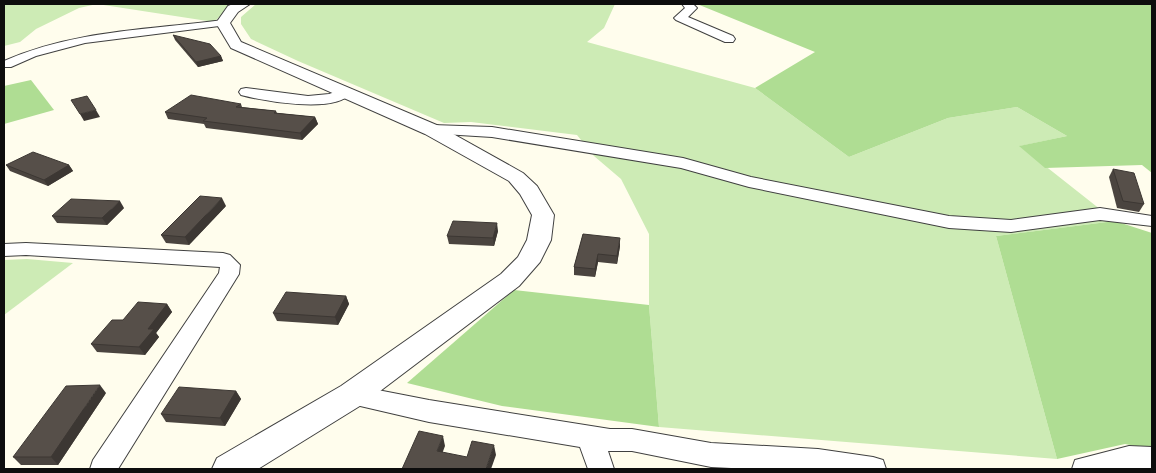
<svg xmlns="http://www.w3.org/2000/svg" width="1156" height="473" viewBox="0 0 1156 473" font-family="'IBM Plex Serif',serif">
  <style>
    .green { fill: #cdebb5 }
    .forest { fill: #afdd93 }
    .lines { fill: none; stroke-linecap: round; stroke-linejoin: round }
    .minor-casing { stroke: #404040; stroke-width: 2 }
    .tertiary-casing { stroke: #404040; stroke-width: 2 }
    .minor { fill: #fff; fill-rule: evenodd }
    .tertiary { fill: #fff; fill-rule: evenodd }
    .wall { fill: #4a443f }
    .shaded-wall { fill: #3c3733 }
    .building { fill: #564f49; stroke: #3c3733 }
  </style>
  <rect width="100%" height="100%" fill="#fffded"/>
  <g class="green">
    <polygon points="4,4 233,4 214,22 97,4 79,8 36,29 20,42 4,46"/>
    <polygon points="256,4 615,4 604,28 587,42 755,88 849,157 948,118 1017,107 1067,136 1020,146 1115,221 996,236 1057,459 659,427 649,305 649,234 621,179 594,156 577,135 471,122 444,123 298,61 251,39 241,24 241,17"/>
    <polygon points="27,259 73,263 4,315 4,260"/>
  </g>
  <g class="forest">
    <polygon points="697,4 1152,4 1152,173 1142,165 1045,168 1019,146 1067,136 1017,107 948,118 849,157 755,88 815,52"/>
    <polygon points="31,80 54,110 4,124 4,86"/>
    <polygon points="1115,221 1152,233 1152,449 1125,444 1057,459 996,236"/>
    <polygon points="514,290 649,305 659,427 502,406 407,383"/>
  </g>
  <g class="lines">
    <defs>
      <g id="minor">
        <polygon points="682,4 693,4 697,8 688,17 733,36 735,39 733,42 725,42 676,20 674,18 685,8"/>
        <path d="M 223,20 L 227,21 L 229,23 L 227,25 L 85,43 L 36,56 L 11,67 L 4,67 L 4,61 C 74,30 149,30 223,20 Z"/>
        <path d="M 246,88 L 308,96 L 329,94 L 344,89 L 351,93 C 335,114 264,101 241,95 L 239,92 L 241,89 Z"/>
        <polygon points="432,125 492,127 683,158 751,177 949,216 1011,220 1100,208 1152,216 1152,226 1100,220 1011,232 949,228 749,187 681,168 492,137 427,133 424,130 427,127"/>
        <polygon points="26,243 223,253 230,255 240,265 239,274 118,469 90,469 93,460 219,273 220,267 26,255 4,256 4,244"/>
        <polygon points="352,385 429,400 610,429 632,429 711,443 818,449 873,457 883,460 886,469 751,469 711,467 632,451 608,451 614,469 588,469 580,447 429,422 343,402 340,395 343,388"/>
        <polygon points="1129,446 1152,447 1152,469 1072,469 1075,460"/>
      </g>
      <polygon id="tertiary" points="233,4 250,4 238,12 230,23 241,42 439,126 523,173 537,186 554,215 551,240 540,262 519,286 363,404 258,469 212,469 217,458 341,386 501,274 518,257 527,240 532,215 520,194 509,181 425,134 231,48 216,23 228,6"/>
    </defs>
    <use href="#minor" class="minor-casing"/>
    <use href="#tertiary" class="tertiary-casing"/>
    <use href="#minor" class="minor"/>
    <use href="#tertiary" class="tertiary"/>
  </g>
  <g class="wall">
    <polygon points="173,35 221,56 223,61 198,67 175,40"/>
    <polygon points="241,104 242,107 276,111 277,113 315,117 318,124 302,140 206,128 204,124 168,119 165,112"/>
    <polygon points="6,165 69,165 73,171 48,186 10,171"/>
    <polygon points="1113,169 1144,204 1139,212 1117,208 1109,177"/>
    <polygon points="226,206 189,245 166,243 161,235"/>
    <polygon points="124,208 107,225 57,223 52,216"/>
    <polygon points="498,231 494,246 449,244 447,236"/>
    <polygon points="583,234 620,246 617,264 598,262 595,277 574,275 574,267"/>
    <polygon points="346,296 349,304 338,325 277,321 273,313"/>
    <polygon points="167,304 172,312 156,333 159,337 145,355 97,352 91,344 123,320"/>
    <polygon points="236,391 241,399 225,426 166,422 161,414"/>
    <polygon points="106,393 58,465 21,465 13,457"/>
  </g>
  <g class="shaded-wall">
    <polygon points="221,56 223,61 198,67 196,62"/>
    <polygon points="96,110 100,117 84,121 80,114"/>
    <polygon points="315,117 318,124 302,140 300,133"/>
    <polygon points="69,165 73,171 48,186 44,180"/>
    <polygon points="222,198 226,206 189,245 185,237"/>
    <polygon points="120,201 124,208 107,225 102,218"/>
    <polygon points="497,223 498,231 494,246 493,238"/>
    <polygon points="620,238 620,246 617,264 617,256"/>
    <polygon points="598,254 598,262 595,277 595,269"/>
    <polygon points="346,296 349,304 338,325 335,317"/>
    <polygon points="167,304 172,312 156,333 159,337 145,355 139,347 148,329"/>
    <polygon points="100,385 106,393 58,465 51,457"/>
    <polygon points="236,391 241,399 225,426 220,418"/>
    <polygon points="443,436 445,446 439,462 437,451"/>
    <polygon points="494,445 496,455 491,469 486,469"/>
  </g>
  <g class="building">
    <polygon points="173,35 210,44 221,56 196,62"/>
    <polygon points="191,95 241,104 236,107 276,111 274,113 315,117 300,133 203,121 207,118 165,112"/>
    <polygon points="87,96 96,110 80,114 71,100"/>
    <polygon points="33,152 69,165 44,180 6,165"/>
    <polygon points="1113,169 1134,173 1144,204 1123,201"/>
    <polygon points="200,196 222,198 185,237 161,235"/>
    <polygon points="71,199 120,201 102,218 52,216"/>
    <polygon points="453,221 497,223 493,238 447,236"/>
    <polygon points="583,234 620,238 617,256 598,254 595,269 574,267"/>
    <polygon points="286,292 346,296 335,317 273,313"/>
    <polygon points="138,302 167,304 148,329 154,329 139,347 91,344 112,320 123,320"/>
    <polygon points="100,385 51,457 13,457 66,386"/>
    <polygon points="179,387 236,391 220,418 161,414"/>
    <polygon points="419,431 443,436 437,451 467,457 472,441 494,445 486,469 402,469"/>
  </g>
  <rect width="1156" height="473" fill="none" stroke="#0d0d0d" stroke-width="10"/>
</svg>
